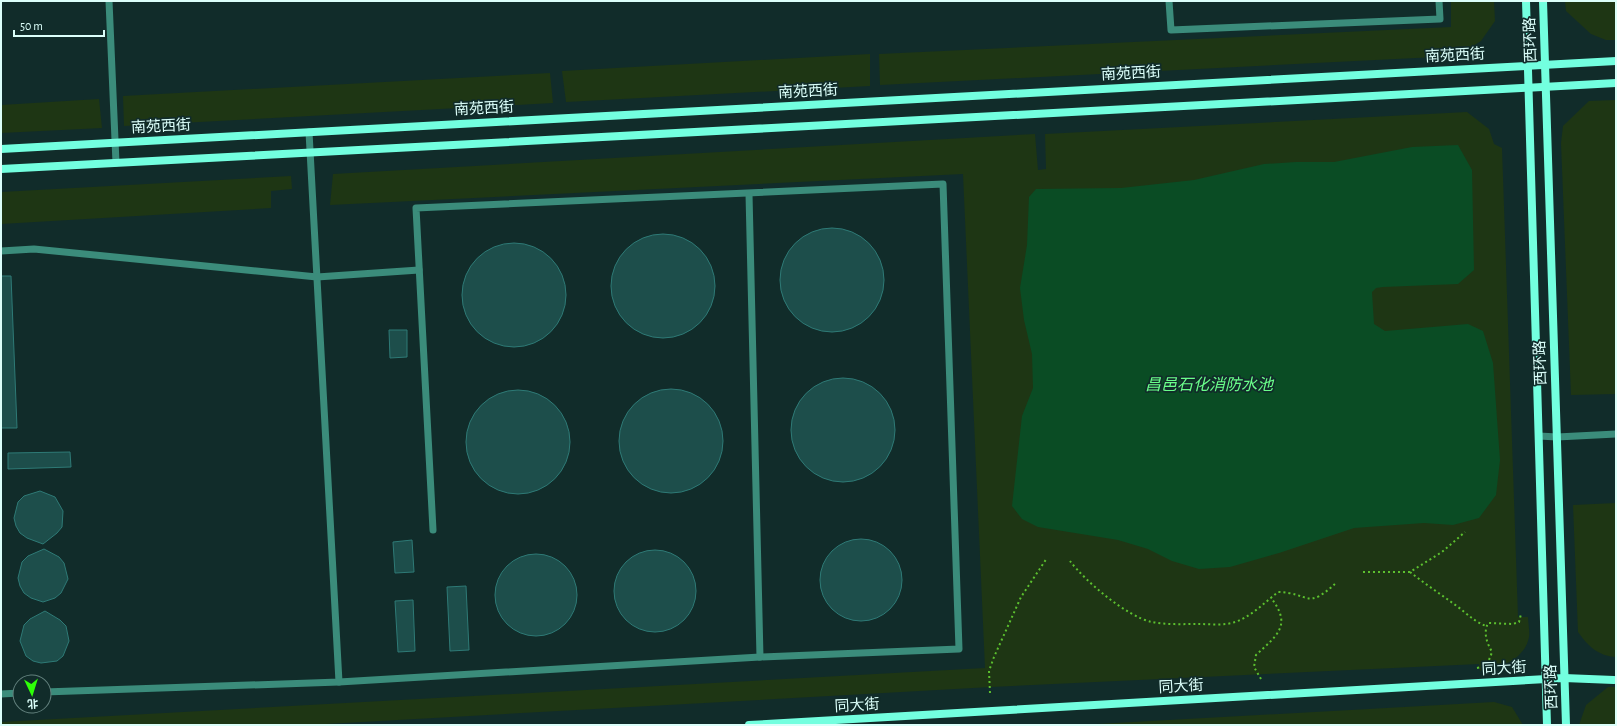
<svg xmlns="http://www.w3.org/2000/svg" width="1617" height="726" viewBox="0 0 1617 726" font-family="'Alegreya Sans','Noto Sans SC',sans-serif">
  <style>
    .green { fill: #1e3614 }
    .water { fill: #0a4c24 }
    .building { fill: #1d4e4b; stroke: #2e7a76 }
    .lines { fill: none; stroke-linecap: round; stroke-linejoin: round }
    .path { stroke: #5cc02f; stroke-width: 2; stroke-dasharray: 2 3; stroke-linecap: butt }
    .lane { stroke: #3b8c7b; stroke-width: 7 }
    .secondary { stroke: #73ffdf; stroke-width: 8 }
    .labels { text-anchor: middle; stroke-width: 3.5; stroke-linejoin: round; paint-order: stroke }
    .street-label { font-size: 15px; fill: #dcfffa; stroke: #112c2a }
    .water-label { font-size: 16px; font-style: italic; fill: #6aff8a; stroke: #112c2a }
  </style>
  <rect width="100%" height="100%" fill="#112c2a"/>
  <g class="green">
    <polygon points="1451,1 1494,1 1495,21 1481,41 1456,56 880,85 879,54 1451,27"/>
    <polygon points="1565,1 1615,1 1616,40 1606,40 1591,34 1566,11"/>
    <polygon points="870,54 870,86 566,102 562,71"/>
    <polygon points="550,73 553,103 124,126 123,96"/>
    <polygon points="99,99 102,128 1,133 1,105"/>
    <polygon points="1616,100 1616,394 1571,395 1561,143 1563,126 1589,101"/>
    <path d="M 1467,112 L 1489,129 L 1494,144 L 1502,148 L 1518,617 L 1528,617 C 1528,623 1530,631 1529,637 C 1525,659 1500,669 1480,671 L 1479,664 L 991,687 L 308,725 L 1,725 L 1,722 L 985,668 L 963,174 L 330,205 L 333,174 L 1035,134 L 1038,170 L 1046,169 L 1045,134 Z"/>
    <polygon points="291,176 292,189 271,191 271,208 1,224 1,192"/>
    <path d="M 1616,503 L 1616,657 C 1598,656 1588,646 1578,632 L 1573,505 Z"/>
    <polygon points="1608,687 1616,687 1616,725 1579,725 1586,705"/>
    <polygon points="1494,702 1512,707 1523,725 1079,725"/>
  </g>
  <polygon class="water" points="1458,145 1472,170 1474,270 1458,284 1383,287 1376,288 1372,292 1374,324 1385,331 1468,324 1483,331 1493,363 1500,460 1496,495 1479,518 1453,525 1424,523 1354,528 1279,553 1230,567 1199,569 1172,561 1148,549 1118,540 1038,527 1022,519 1012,506 1022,416 1033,388 1032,354 1024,320 1020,288 1027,245 1029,197 1036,189 1121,188 1194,180 1264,164 1296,162 1334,162 1412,147"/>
  <g class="building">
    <circle cx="832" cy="280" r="52"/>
    <circle cx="663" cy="286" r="52"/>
    <circle cx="514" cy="295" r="52"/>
    <polygon points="1,276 11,276 17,428 1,428"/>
    <polygon points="389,330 407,330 407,357 390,358"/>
    <circle cx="843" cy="430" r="52"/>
    <circle cx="671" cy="441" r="52"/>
    <circle cx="518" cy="442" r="52"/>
    <polygon points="70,452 71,467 8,469 8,453"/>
    <polygon points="40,491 55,497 63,511 62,527 57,533 43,544 27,538 20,533 16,526 14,518 18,502 24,496"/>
    <circle cx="861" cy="580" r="41"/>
    <polygon points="412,540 414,572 395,573 393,542"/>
    <polygon points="44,549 59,557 64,563 68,579 61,593 55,598 43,602 31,598 24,593 20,586 18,578 22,562 28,556"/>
    <circle cx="655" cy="591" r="41"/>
    <circle cx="536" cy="595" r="41"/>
    <polygon points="466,586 469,650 450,651 447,587"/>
    <polygon points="413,600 415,651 398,652 395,601"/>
    <polygon points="45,611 60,620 66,626 69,641 63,656 57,661 41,663 33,661 26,656 20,641 24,625 30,619"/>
  </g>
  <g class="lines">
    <g class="path">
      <path d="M 1070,561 C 1085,581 1127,617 1152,622 C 1167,625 1183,624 1198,624 C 1210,624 1224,626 1235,622 C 1252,616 1264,603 1278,592 C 1311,593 1306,611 1337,582"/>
      <polyline points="1363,572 1410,572 1442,552 1465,532"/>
      <path d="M 1410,572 C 1425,584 1442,595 1458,607 C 1470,616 1472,620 1486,626"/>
      <path d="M 1477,668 C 1487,666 1489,661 1492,652 C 1487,643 1483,633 1488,623 L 1513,624 L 1519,622 L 1521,614"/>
      <path d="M 1261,679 L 1254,667 L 1256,655 C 1276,636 1293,626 1271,598"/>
      <polyline points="990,693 989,671 994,657 1021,597 1047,558"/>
    </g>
    <g class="lane">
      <polyline points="109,1 116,163"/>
      <polyline points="1169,1 1171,30 1440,19 1439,1"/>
      <polyline points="309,132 339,682"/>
      <polyline points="1,251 34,249 317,277 419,270"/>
      <polyline points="1539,436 1557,437 1616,434"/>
      <polyline points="433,530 416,208 943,184 959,649 760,657"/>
      <polyline points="44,692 339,682 760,657 749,194"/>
      <polyline points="1,694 20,693"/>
    </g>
    <g class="secondary">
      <polyline points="1526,1 1547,725"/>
      <polyline points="1543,1 1566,725"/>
      <polyline points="1,149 1616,61"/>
      <polyline points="1,169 1616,83"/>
      <polyline points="749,725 1564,678 1614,680"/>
    </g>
  </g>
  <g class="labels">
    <g class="street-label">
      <text transform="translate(1530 40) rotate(-92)" y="5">西环路</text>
      <text transform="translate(1455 55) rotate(-3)" y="5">南苑西街</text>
      <text transform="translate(1131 73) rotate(-3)" y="5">南苑西街</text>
      <text transform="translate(808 91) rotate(-3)" y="5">南苑西街</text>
      <text transform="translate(484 108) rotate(-3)" y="5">南苑西街</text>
      <text transform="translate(161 126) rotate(-3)" y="5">南苑西街</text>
      <text transform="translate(1540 363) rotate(-92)" y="5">西环路</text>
      <text transform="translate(1504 668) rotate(-3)" y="5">同大街</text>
      <text transform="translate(1181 686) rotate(-3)" y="5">同大街</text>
      <text transform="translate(1551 687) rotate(-92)" y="5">西环路</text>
      <text transform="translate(857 705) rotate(-3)" y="5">同大街</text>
    </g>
    <g class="water-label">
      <text x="1209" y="390">昌邑石化消防水池</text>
    </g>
  </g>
  <rect width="1617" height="726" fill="none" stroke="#dcfffa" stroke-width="4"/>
  <g transform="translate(32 694) rotate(176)"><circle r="19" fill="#112c2a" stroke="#62807d"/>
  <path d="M0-3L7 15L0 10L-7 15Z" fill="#2eff08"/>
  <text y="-6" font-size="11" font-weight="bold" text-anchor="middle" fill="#dcfffa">北</text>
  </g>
  <path d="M14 30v6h90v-6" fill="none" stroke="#dcfffa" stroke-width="2"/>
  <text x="20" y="30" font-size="12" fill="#dcfffa" stroke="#112c2a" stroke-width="3" paint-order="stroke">50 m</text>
</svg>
